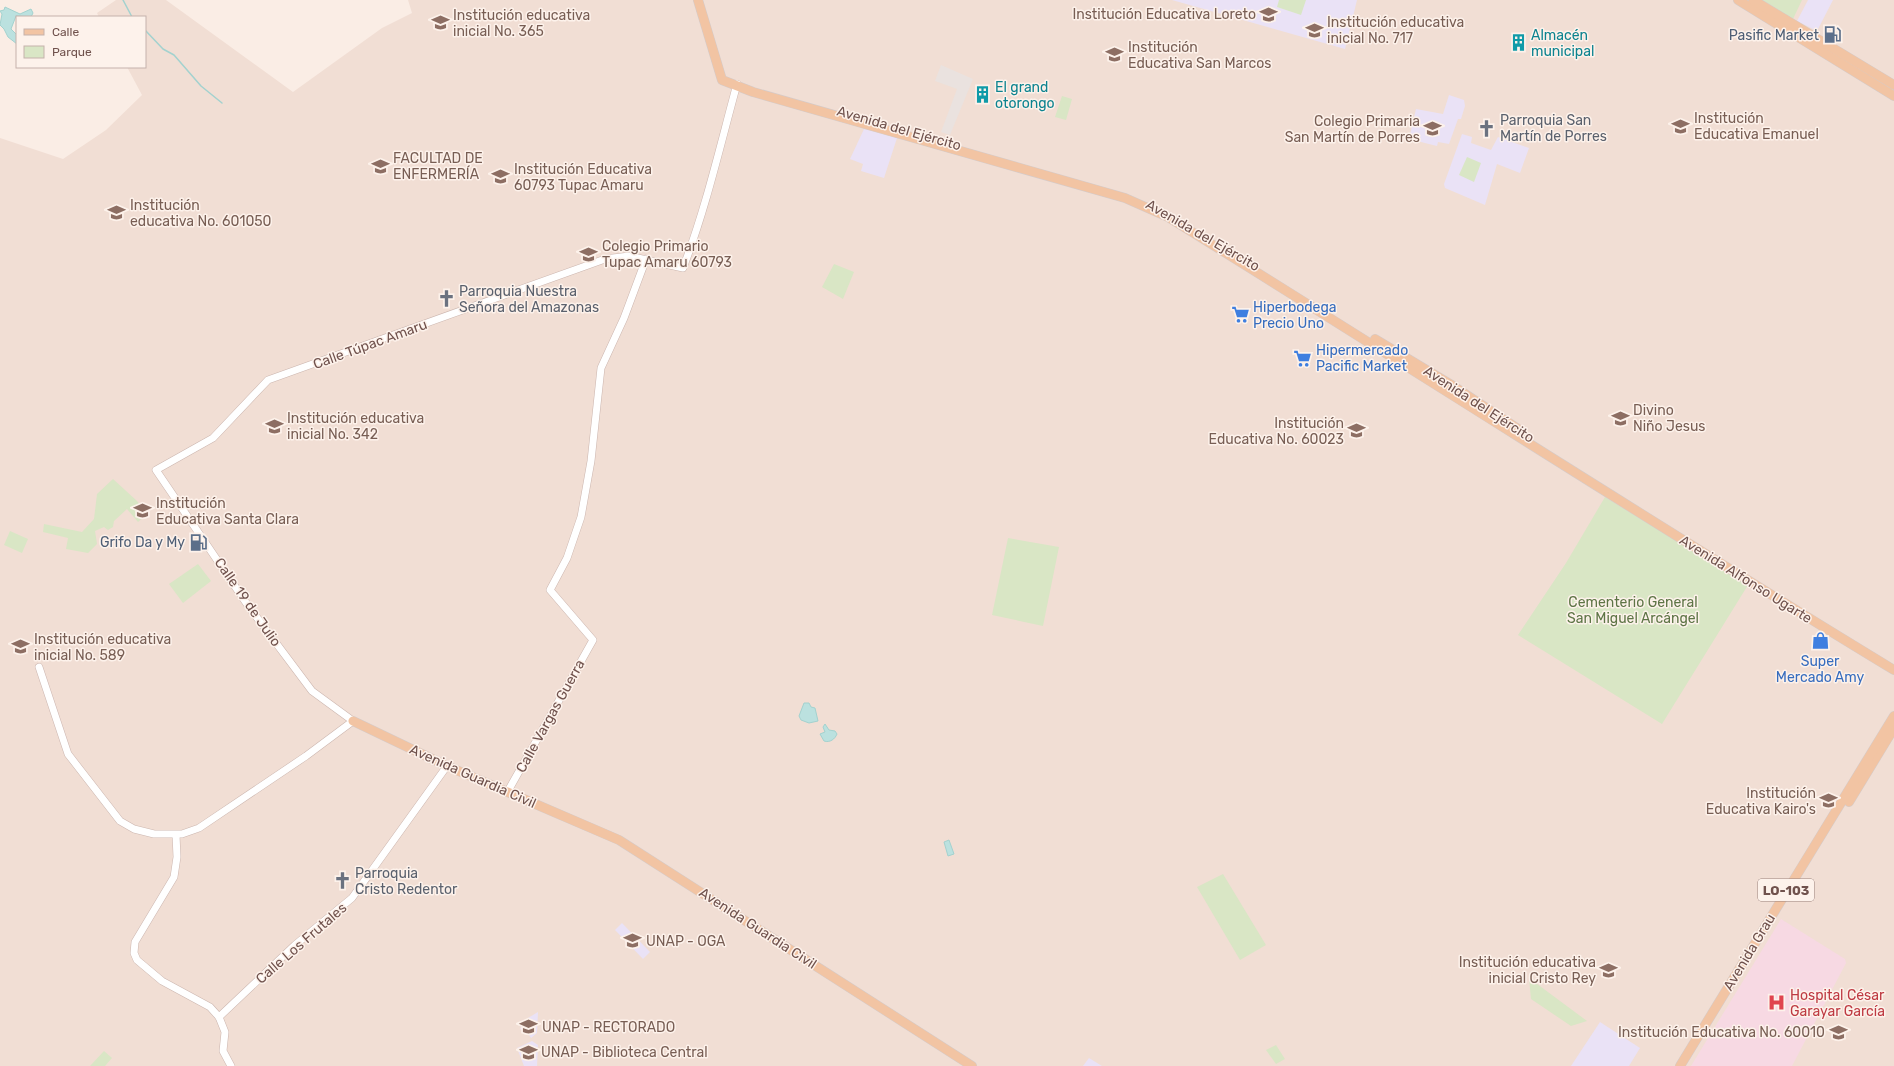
<svg xmlns="http://www.w3.org/2000/svg" width="1894" height="1066" viewBox="0 0 1894 1066" font-family="Rubik,sans-serif">
  <style>
    .residential { fill: #f1ded4 }
    .industrial { fill: #eae2df }
    .education { fill: #eae2f6 }
    .medical { fill: #f7d9e3 }
    .green { fill: #d9e6c5 }
    .water { fill: #bbe1df; stroke: #a3d2cf }
    .lines { fill: none; stroke-linecap: round; stroke-linejoin: round }
    .stream { stroke: #a3d2cf; stroke-width: 1.5 }
    .minor-casing { stroke: #ccb6af; stroke-width: 8 }
    .major-casing { stroke: #d4cbca; stroke-width: 10 }
    .minor { stroke: #fff; stroke-width: 7 }
    .major { stroke: #f2c4a3; stroke-width: 9 }
    .labels { text-anchor: middle; stroke-width: 3; stroke-linejoin: round; paint-order: stroke }
    .shield { fill: #fdf2eb; stroke: #9a827c; stroke-width: 1 }
    .shield-label { font-size: 13px; font-weight: bold; fill: #70524d }
    .education-label { font-size: 14px; fill: #785e54; stroke: #fdf2eb; text-anchor: start }
    .culture-label { font-size: 14px; fill: #0d838f; stroke: #fdf2eb; text-anchor: start }
    .service-label { font-size: 14px; fill: #4e5e75; stroke: #fdf2eb; text-anchor: end }
    .worship-label { font-size: 14px; fill: #5b616d; stroke: #fdf2eb; text-anchor: start }
    .street-label { font-size: 14px; fill: #70524d; stroke: #fdf2eb }
    .shop-label { font-size: 14px; fill: #366cbe; stroke: #fdf2eb; text-anchor: start }
    .park-label { font-size: 14px; fill: #5e7546; stroke: #fdf2eb }
    .health-label { font-size: 14px; fill: #be3a42; stroke: #fdf2eb; text-anchor: start }
  </style>
  <rect width="100%" height="100%" fill="#faede5"/>
  <polygon class="residential" points="116,0 166,0 293,92 382,28 412,13 408,0 1894,0 1894,1066 0,1066 0,138 63,159 106,130 142,95 127,67 145,67 145,17 99,17 97,13"/>
  <polygon class="industrial" points="941,65 973,79 950,135 941,132 957,89 935,81"/>
  <g class="education">
    <polygon points="1172,0 1357,0 1345,49"/>
    <polygon points="1808,0 1833,0 1817,31 1797,21"/>
    <polygon points="1449,95 1464,100 1465,106 1461,119 1458,119 1449,144 1438,142 1437,146 1409,139 1416,109 1443,114"/>
    <polygon points="864,129 897,138 884,178 861,171 863,164 850,159"/>
    <polygon points="1462,134 1472,137 1471,143 1491,150 1498,137 1529,148 1520,173 1497,164 1485,205 1445,188 1444,184"/>
    <polygon points="622,923 650,952 643,959 615,930"/>
    <polygon points="538,1012 537,1033 531,1038 527,1032 520,1029 522,1025 528,1018"/>
    <polygon points="1600,1022 1640,1048 1629,1066 1571,1066"/>
    <polygon points="532,1041 538,1045 537,1066 524,1066 517,1048"/>
    <polygon points="1089,1058 1102,1066 1083,1066"/>
  </g>
  <polygon class="medical" points="1781,919 1845,959 1846,963 1792,1066 1691,1066"/>
  <g class="green">
    <polygon points="1279,0 1306,0 1301,15 1277,7"/>
    <polygon points="1762,0 1802,0 1793,19"/>
    <polygon points="1062,96 1072,99 1066,120 1055,117"/>
    <polygon points="1467,157 1481,163 1474,182 1459,175"/>
    <polygon points="834,264 854,272 843,299 822,287"/>
    <polygon points="113,479 137,501 147,514 138,522 127,509 114,521 113,527 108,530 104,527 95,531 97,544 88,553 66,549 68,538 43,532 44,524 82,532 94,519 97,494"/>
    <polygon points="1605,497 1748,585 1662,724 1518,635 1566,563"/>
    <polygon points="10,531 28,539 22,553 4,545"/>
    <polygon points="1008,538 1059,547 1043,626 992,615"/>
    <polygon points="198,564 211,581 183,603 169,584"/>
    <polygon points="1223,874 1266,945 1240,960 1197,887"/>
    <polygon points="1529,978 1587,1021 1571,1026 1531,999"/>
    <polygon points="1276,1045 1285,1059 1276,1064 1266,1050"/>
    <polygon points="104,1051 112,1058 105,1066 90,1066"/>
  </g>
  <g class="water">
    <polygon points="5,7 20,14 31,9 33,13 31,17 16,16 11,29 17,35 17,44 8,37 4,29 0,25 2,14 0,11 4,10"/>
    <polygon points="804,703 809,703 811,707 815,708 818,721 809,723 801,720 799,716"/>
    <path d="M 825,724 L 829,730 L 835,731 L 837,734 C 835,739 830,743 824,741 L 820,734 L 825,732 L 823,727 Z"/>
    <polygon points="949,840 954,854 948,856 944,842"/>
  </g>
  <g class="lines">
    <g class="stream">
      <polyline points="123,0 132,17"/>
      <polyline points="145,30 163,49 174,55 201,86 222,103"/>
    </g>
    <defs>
      <g id="minor">
        <path d="M 39,667 L 68,754 L 120,821 L 134,829 L 154,834 L 182,834 L 199,828 L 306,756 L 353,721 L 312,691 L 249,607 L 156,470 L 213,438 L 268,380 L 605,259 L 629,256 L 683,268 C 706,208 720,146 737,84"/>
        <polyline points="508,791 593,640 550,590 567,558 581,517 591,461 601,368 624,318 646,259"/>
        <polyline points="176,835 177,857 174,877 135,942 134,953 137,960 162,981 210,1007 219,1017 225,1032 223,1051 231,1066"/>
        <polyline points="219,1017 295,945 352,898 447,766"/>
      </g>
      <g id="major">
        <path d="M 698,0 L 722,80 L 753,92 L 1125,198 L 1168,217 C 1410,367 1650,522 1894,670"/>
        <polyline points="1738,0 1894,96"/>
        <polyline points="1753,0 1894,85"/>
        <polyline points="1375,339 1450,384 1518,429"/>
        <polyline points="353,721 447,766 619,840 972,1066"/>
        <polyline points="1849,802 1894,728"/>
        <polyline points="1680,1066 1894,716"/>
      </g>
    </defs>
    <use href="#minor" class="minor-casing"/>
    <use href="#major" class="major-casing"/>
    <use href="#minor" class="minor"/>
    <use href="#major" class="major"/>
  </g>
  <defs>
    <symbol id="school-bare" viewBox="-9 -9 18 18"><path d="M0-5L7-2L0 1L-7-2ZM-4 1L0 2.5L4 1V4Q0 6-4 4Z" fill="#8d6e63" stroke="#fdf2eb" stroke-width="2.5" paint-order="stroke"/></symbol>
    <symbol id="fuel-bare" viewBox="-9 -9 18 18"><path d="M-5.5-6h7V0h2V4h1.3V-2.5L3-4.5l.8-.8L6-3V5H2.5V1h-1V6h-7ZM-4.2-4.7v3.2H.2V-4.7Z" fill="#5c6f8a" stroke="#fdf2eb" stroke-width="2.5" paint-order="stroke"/></symbol>
    <symbol id="building-bare" viewBox="-9 -9 18 18"><path d="M-4-6H4V6H1V3H-1V6H-4ZM-2.5-4.3h1.7v1.8h-1.7ZM.8-4.3h1.7v1.8H.8ZM-2.5-1h1.7V.8h-1.7ZM.8-1h1.7V.8H.8Z" fill="#0f9aa8" stroke="#fdf2eb" stroke-width="2.5" paint-order="stroke"/></symbol>
    <symbol id="church-bare" viewBox="-9 -9 18 18"><path d="M-1.2-6h2.4v3.5h3.3v2.4h-3.3V6h-2.4V-.1h-3.3v-2.4h3.3Z" fill="#6b7280" stroke="#fdf2eb" stroke-width="2.5" paint-order="stroke"/></symbol>
    <symbol id="supermarket-bare" viewBox="-9 -9 18 18"><path d="M-6-5.5h2.5l.6 2H6L4.5 2H-2.5L-4.4-4H-6ZM-1.5 3.2a1.3 1.3 0 1 0 .1 0ZM3 3.2a1.3 1.3 0 1 0 .1 0Z" fill="#3f7fe0" stroke="#fdf2eb" stroke-width="2.5" paint-order="stroke"/></symbol>
    <symbol id="shop-bare" viewBox="-9 -9 18 18"><path d="M-5-2.5h2.3a2.7 3.5 0 0 1 5.4 0H5L5.5 6h-11ZM-1.5-2.5h3a1.5 2.3 0 0 0-3 0Z" fill="#3f7fe0" stroke="#fdf2eb" stroke-width="2.5" paint-order="stroke"/></symbol>
    <symbol id="university-bare" viewBox="-9 -9 18 18"><path d="M0-5L7-2L0 1L-7-2ZM-4 1L0 2.5L4 1V4Q0 6-4 4Z" fill="#8d6e63" stroke="#fdf2eb" stroke-width="2.5" paint-order="stroke"/></symbol>
    <symbol id="hospital-bare" viewBox="-9 -9 18 18"><path d="M-5-5h3v3.5h4V-5h3V5h-3V1.5h-4V5h-3Z" fill="#e0444e" stroke="#fdf2eb" stroke-width="2.5" paint-order="stroke"/></symbol>
  </defs>
  <g fill-rule="evenodd">
    <use href="#school-bare" x="1256" y="2" width="25" height="25"/>
    <use href="#school-bare" x="428" y="10" width="25" height="25"/>
    <use href="#school-bare" x="1302" y="18" width="25" height="25"/>
    <use href="#fuel-bare" x="1820" y="22" width="25" height="25"/>
    <use href="#building-bare" x="1506" y="30" width="25" height="25"/>
    <use href="#school-bare" x="1102" y="42" width="25" height="25"/>
    <use href="#building-bare" x="970" y="82" width="25" height="25"/>
    <use href="#school-bare" x="1668" y="114" width="25" height="25"/>
    <use href="#church-bare" x="1474" y="116" width="25" height="25"/>
    <use href="#school-bare" x="1420" y="116" width="25" height="25"/>
    <use href="#school-bare" x="368" y="154" width="25" height="25"/>
    <use href="#school-bare" x="488" y="164" width="25" height="25"/>
    <use href="#school-bare" x="104" y="200" width="25" height="25"/>
    <use href="#school-bare" x="576" y="242" width="25" height="25"/>
    <use href="#church-bare" x="434" y="286" width="25" height="25"/>
    <use href="#supermarket-bare" x="1228" y="302" width="25" height="25"/>
    <use href="#supermarket-bare" x="1290" y="346" width="25" height="25"/>
    <use href="#school-bare" x="1608" y="406" width="25" height="25"/>
    <use href="#school-bare" x="262" y="414" width="25" height="25"/>
    <use href="#school-bare" x="1344" y="418" width="25" height="25"/>
    <use href="#school-bare" x="130" y="498" width="25" height="25"/>
    <use href="#fuel-bare" x="186" y="530" width="25" height="25"/>
    <use href="#shop-bare" x="1808" y="628" width="25" height="25"/>
    <use href="#school-bare" x="8" y="634" width="25" height="25"/>
    <use href="#school-bare" x="1816" y="788" width="25" height="25"/>
    <use href="#church-bare" x="330" y="868" width="25" height="25"/>
    <use href="#university-bare" x="620" y="928" width="25" height="25"/>
    <use href="#school-bare" x="1596" y="958" width="25" height="25"/>
    <use href="#hospital-bare" x="1764" y="990" width="25" height="25"/>
    <use href="#university-bare" x="516" y="1014" width="25" height="25"/>
    <use href="#school-bare" x="1826" y="1020" width="25" height="25"/>
    <use href="#university-bare" x="516" y="1040" width="25" height="25"/>
  </g>
  <g class="labels">
    <rect class="shield" x="1758" y="879" width="56" height="22" rx="3"/>
    <g class="shield-label">
      <text x="1786" y="895">LO-103</text>
    </g>
    <g class="education-label">
      <text x="1256" y="19" text-anchor="end">Institución Educativa Loreto</text>
      <text x="453" y="20">Institución educativa<tspan x="453" dy="16">inicial No. 365</tspan></text>
      <text x="1327" y="27">Institución educativa<tspan x="1327" dy="16">inicial No. 717</tspan></text>
      <text x="1128" y="52">Institución<tspan x="1128" dy="16">Educativa San Marcos</tspan></text>
      <text x="1694" y="123">Institución<tspan x="1694" dy="16">Educativa Emanuel</tspan></text>
      <text x="1420" y="126" text-anchor="end">Colegio Primaria<tspan x="1420" dy="16">San Martín de Porres</tspan></text>
      <text x="393" y="163">FACULTAD DE<tspan x="393" dy="16">ENFERMERÍA</tspan></text>
      <text x="514" y="174">Institución Educativa<tspan x="514" dy="16">60793 Tupac Amaru</tspan></text>
      <text x="130" y="210">Institución<tspan x="130" dy="16">educativa No. 601050</tspan></text>
      <text x="602" y="251">Colegio Primario<tspan x="602" dy="16">Tupac Amaru 60793</tspan></text>
      <text x="1633" y="415">Divino<tspan x="1633" dy="16">Niño Jesus</tspan></text>
      <text x="287" y="423">Institución educativa<tspan x="287" dy="16">inicial No. 342</tspan></text>
      <text x="1344" y="428" text-anchor="end">Institución<tspan x="1344" dy="16">Educativa No. 60023</tspan></text>
      <text x="156" y="508">Institución<tspan x="156" dy="16">Educativa Santa Clara</tspan></text>
      <text x="34" y="644">Institución educativa<tspan x="34" dy="16">inicial No. 589</tspan></text>
      <text x="1816" y="798" text-anchor="end">Institución<tspan x="1816" dy="16">Educativa Kairo's</tspan></text>
      <text x="646" y="946">UNAP - OGA</text>
      <text x="1596" y="967" text-anchor="end">Institución educativa<tspan x="1596" dy="16">inicial Cristo Rey</tspan></text>
      <text x="542" y="1032">UNAP - RECTORADO</text>
      <text x="1825" y="1037" text-anchor="end">Institución Educativa No. 60010</text>
      <text x="541" y="1057">UNAP - Biblioteca Central</text>
    </g>
    <g class="culture-label">
      <text x="1531" y="40">Almacén<tspan x="1531" dy="16">municipal</tspan></text>
      <text x="995" y="92">El grand<tspan x="995" dy="16">otorongo</tspan></text>
    </g>
    <g class="service-label">
      <text x="1819" y="40">Pasific Market</text>
      <text x="185" y="547">Grifo Da y My</text>
    </g>
    <g class="worship-label">
      <text x="1500" y="125">Parroquia San<tspan x="1500" dy="16">Martín de Porres</tspan></text>
      <text x="459" y="296">Parroquia Nuestra<tspan x="459" dy="16">Señora del Amazonas</tspan></text>
      <text x="355" y="878">Parroquia<tspan x="355" dy="16">Cristo Redentor</tspan></text>
    </g>
    <g class="street-label">
      <text transform="translate(899 128) rotate(16)" y="5">Avenida del Ejército</text>
      <text transform="translate(1203 235) rotate(30)" y="5">Avenida del Ejército</text>
      <text transform="translate(370 344) rotate(-20)" y="5">Calle Túpac Amaru</text>
      <text transform="translate(1479 404) rotate(33)" y="5">Avenida del Ejército</text>
      <text transform="translate(1746 579) rotate(32)" y="5">Avenida Alfonso Ugarte</text>
      <text transform="translate(248 602) rotate(55)" y="5">Calle 19 de Julio</text>
      <text transform="translate(550 716) rotate(-61)" y="5">Calle Vargas Guerra</text>
      <text transform="translate(473 776) rotate(24)" y="5">Avenida Guardia Civil</text>
      <text transform="translate(758 928) rotate(33)" y="5">Avenida Guardia Civil</text>
      <text transform="translate(301 943) rotate(-41)" y="5">Calle Los Frutales</text>
      <text transform="translate(1749 952) rotate(-59)" y="5">Avenida Grau</text>
    </g>
    <g class="shop-label">
      <text x="1253" y="312">Hiperbodega<tspan x="1253" dy="16">Precio Uno</tspan></text>
      <text x="1316" y="355">Hipermercado<tspan x="1316" dy="16">Pacific Market</tspan></text>
      <text x="1820" y="666" text-anchor="middle">Super<tspan x="1820" dy="16">Mercado Amy</tspan></text>
    </g>
    <g class="park-label">
      <text x="1633" y="607">Cementerio General<tspan x="1633" dy="16">San Miguel Arcángel</tspan></text>
    </g>
    <g class="health-label">
      <text x="1790" y="1000">Hospital César<tspan x="1790" dy="16">Garayar García</tspan></text>
    </g>
  </g>
  <rect x="16" y="16" width="130" height="52" fill="#fdf2eb" stroke="#c5b2ac"/>
  <rect x="24" y="29" width="20" height="6" fill="#f2c4a3" stroke="#c5b2ac"/>
  <text x="52" y="36" font-size="12" fill="#70524d">Calle</text>
  <rect x="24" y="46" width="20" height="12" fill="#d9e6c5" stroke="#c5b2ac"/>
  <text x="52" y="56" font-size="12" fill="#70524d">Parque</text>
</svg>
